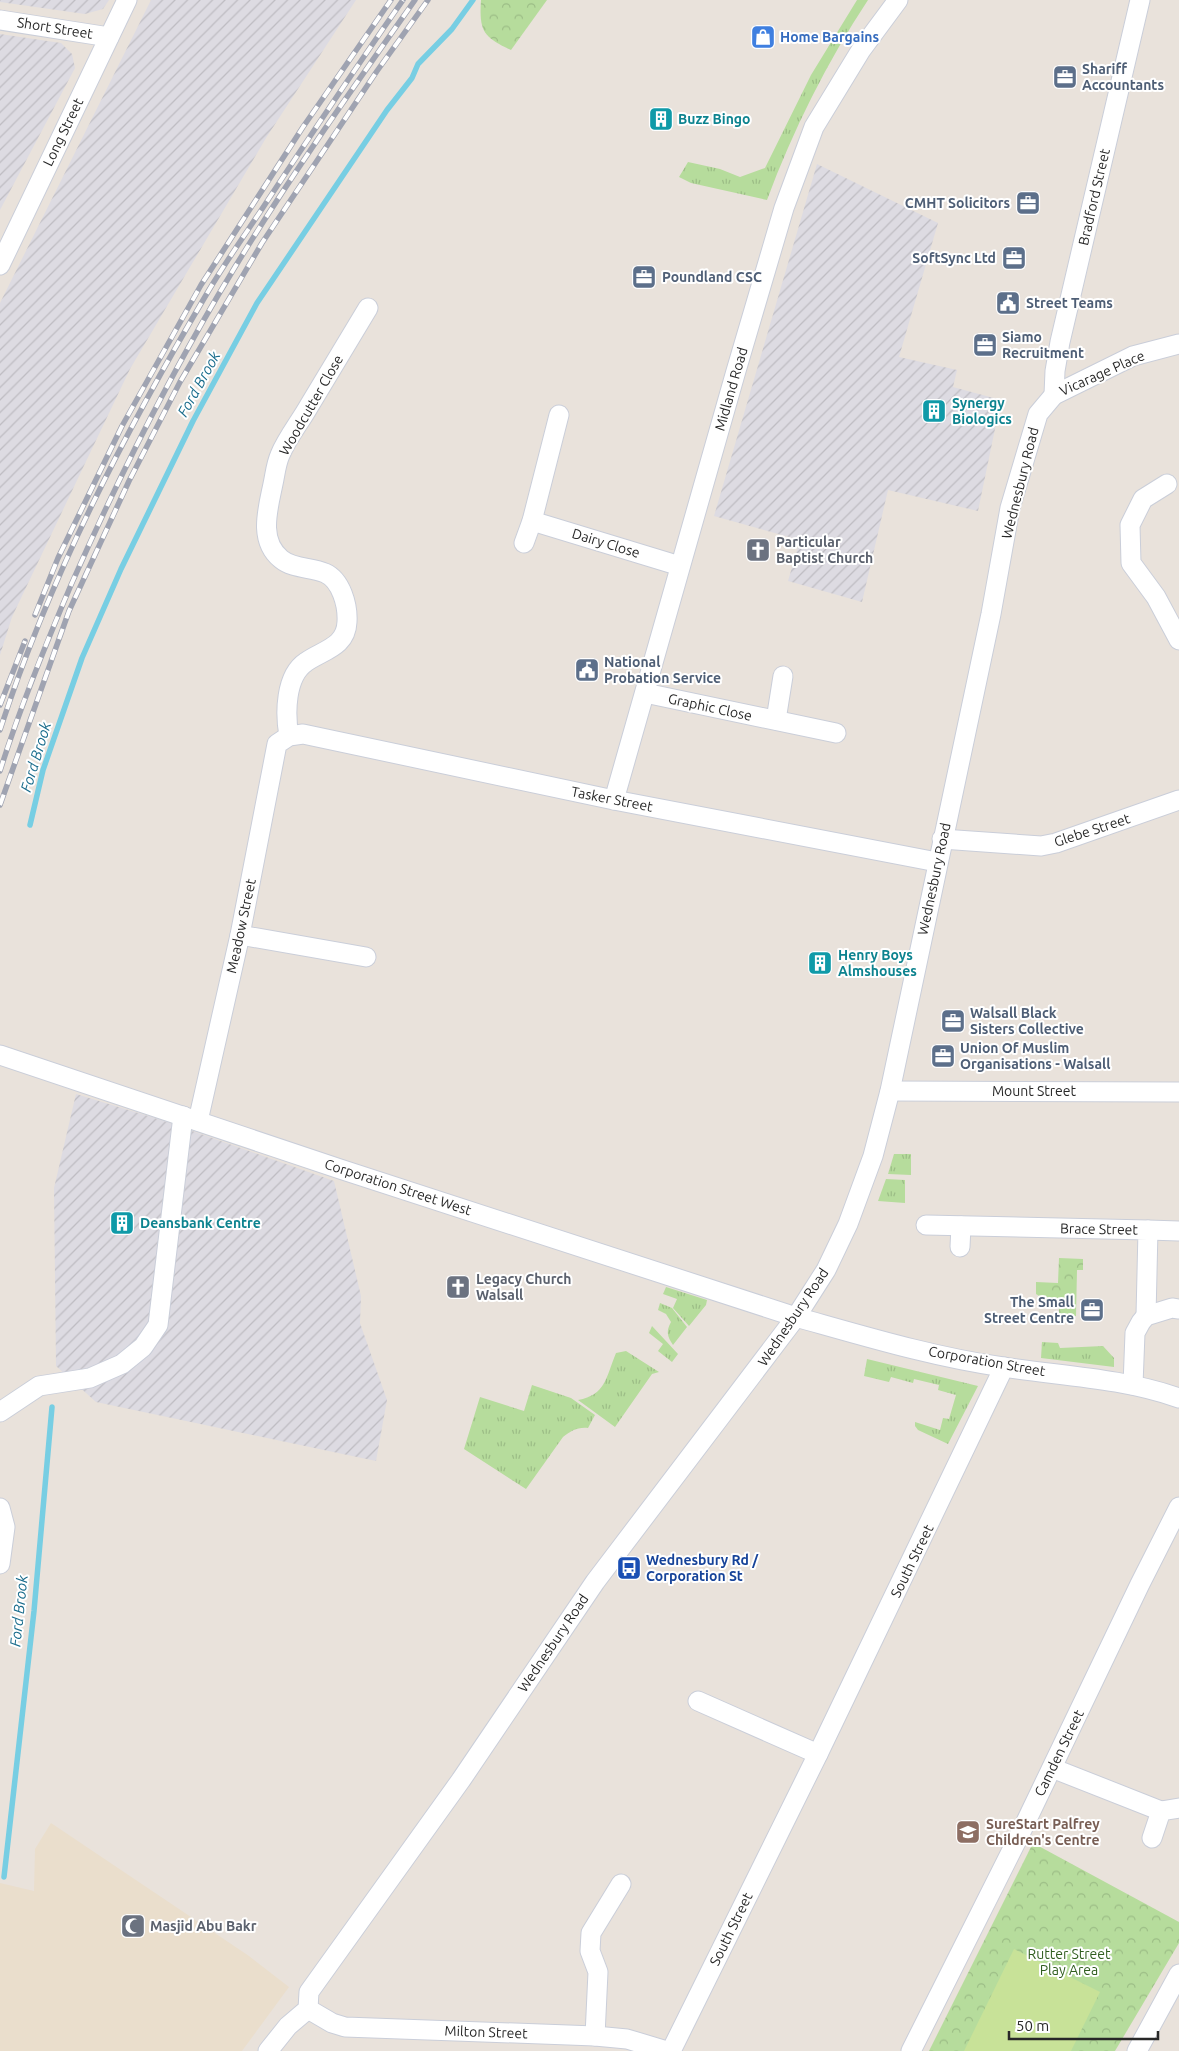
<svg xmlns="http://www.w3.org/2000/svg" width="1179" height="2051" viewBox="0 0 1179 2051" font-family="Ubuntu,sans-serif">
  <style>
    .industrial { fill: url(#industrial-furrows) }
    .education { fill: #eadecc }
    .grass { fill: url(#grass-tufts) }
    .forest { fill: url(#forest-crowns) }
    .pitch { fill: #c8e298 }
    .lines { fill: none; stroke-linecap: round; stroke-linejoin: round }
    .stream { stroke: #77cee3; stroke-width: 5.5 }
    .minor-casing { stroke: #caced9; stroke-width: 21 }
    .minor { stroke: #fff; stroke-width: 19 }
    .rail-casing { stroke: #9fa3b1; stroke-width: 5.5 }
    .rail { stroke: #fff; stroke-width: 4; stroke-dasharray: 11; stroke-linecap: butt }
    .labels { text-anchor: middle; stroke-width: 4; stroke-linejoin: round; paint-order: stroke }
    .street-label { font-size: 14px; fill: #282828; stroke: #fff }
    .shop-label { font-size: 14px; font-weight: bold; fill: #366cbe; stroke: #fff; text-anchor: start }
    .service-label { font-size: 14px; font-weight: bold; fill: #4e5e75; stroke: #fff; text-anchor: start }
    .culture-label { font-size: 14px; font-weight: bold; fill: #0d838f; stroke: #fff; text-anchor: start }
    .worship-label { font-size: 14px; font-weight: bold; fill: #5b616d; stroke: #fff; text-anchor: start }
    .transit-label { font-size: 14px; font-weight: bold; fill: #164399; stroke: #fff; text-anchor: start }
    .education-label { font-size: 14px; font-weight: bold; fill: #785e54; stroke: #fff; text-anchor: start }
    .park-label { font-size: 14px; fill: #315e20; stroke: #fff }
    .water-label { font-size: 15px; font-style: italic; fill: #196c8c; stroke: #fff }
  </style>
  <defs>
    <pattern id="industrial-furrows" width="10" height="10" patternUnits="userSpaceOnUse" patternTransform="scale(1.25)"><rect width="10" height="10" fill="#dddbe2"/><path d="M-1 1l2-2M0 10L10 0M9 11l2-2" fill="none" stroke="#bebcc2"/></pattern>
    <pattern id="grass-tufts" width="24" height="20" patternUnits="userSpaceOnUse" patternTransform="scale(1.25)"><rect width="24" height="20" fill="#b6dc9c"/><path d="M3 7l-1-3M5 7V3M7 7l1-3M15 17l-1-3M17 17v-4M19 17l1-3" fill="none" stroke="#9cbd86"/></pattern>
    <pattern id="forest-crowns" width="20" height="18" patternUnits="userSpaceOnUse" patternTransform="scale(1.25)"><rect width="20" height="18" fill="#b6dc9c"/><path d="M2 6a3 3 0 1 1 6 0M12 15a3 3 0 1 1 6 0" fill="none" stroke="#9cbd86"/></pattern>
  </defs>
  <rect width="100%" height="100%" fill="#e9e2db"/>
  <g class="industrial">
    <polygon points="0,0 109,0 103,9 85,14 0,2"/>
    <polygon points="151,0 356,0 266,138 130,369 12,617 0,655 0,303"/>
    <polygon points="0,34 61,43 72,54 75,68 0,210"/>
    <polygon points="817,164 938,223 899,357 957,370 953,387 1001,400 978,511 888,490 862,602 788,581 800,540 714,516"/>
    <polygon points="76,1094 161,1120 334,1181 361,1296 360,1323 387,1400 376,1461 96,1402 56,1366 54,1188"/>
  </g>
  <polygon class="education" points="51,1823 249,1956 289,1987 242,2051 0,2051 0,1883 34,1891 35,1849"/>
  <g class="grass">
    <path d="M 857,0 L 868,0 C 827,62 793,130 767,200 L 691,183 L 679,177 L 688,162 L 720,169 L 740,177 L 765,168 L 811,75 Z"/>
    <polygon points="894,1154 911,1154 911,1175 888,1174"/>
    <polygon points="886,1179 905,1180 905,1203 878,1201"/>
    <polygon points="666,1287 707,1300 706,1305 689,1326 673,1308 677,1299 663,1294"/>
    <path d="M 660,1303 L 672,1308 L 687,1327 L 673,1345 C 667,1336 666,1331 671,1322 L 666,1314 L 658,1310 Z"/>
    <polygon points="652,1326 678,1354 672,1362 658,1351 663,1344 649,1333"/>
    <polygon points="1042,1342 1058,1343 1060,1348 1103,1346 1114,1358 1114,1367 1041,1358"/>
    <path d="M 626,1351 L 659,1372 L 652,1374 L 615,1427 L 578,1400 C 606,1395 606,1377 616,1353 Z"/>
    <polygon points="867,1359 978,1386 948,1444 918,1430 915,1426 915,1422 940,1430 943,1418 949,1419 956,1395 938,1390 939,1385 914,1379 913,1383 891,1377 889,1382 864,1376"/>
    <path d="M 532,1385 L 571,1398 L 595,1415 L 588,1428 C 577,1427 571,1431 563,1437 L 526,1489 L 464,1449 L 480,1397 L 524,1411 Z"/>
  </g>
  <g class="forest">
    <path d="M 481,0 L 547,0 L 511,50 C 483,37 479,31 481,0 Z"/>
    <polygon points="1059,1258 1083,1259 1083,1270 1077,1270 1076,1316 1059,1316 1059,1300 1044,1299 1036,1294 1036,1282 1058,1283"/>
    <polygon points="1033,1843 1179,1922 1179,1943 1115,2051 929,2051"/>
  </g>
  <polygon class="pitch" points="1014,1949 1100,1992 1071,2051 964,2051"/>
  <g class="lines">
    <g class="stream">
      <polyline points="30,825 43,770 82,658 121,569 193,421 257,303 387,110 412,78 418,64 452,29 473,0"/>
      <polyline points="4,1877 34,1611 52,1407"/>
    </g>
    <defs>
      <g id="minor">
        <polyline points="0,20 109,37"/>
        <polyline points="0,265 127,0"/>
        <polyline points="1054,395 1055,371 1060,342 1140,0"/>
        <polyline points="1167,484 1143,499 1130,525 1131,563 1156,597 1179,640"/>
        <polyline points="532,521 680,566"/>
        <polyline points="524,543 532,521 559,415"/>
        <polyline points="645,693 836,733"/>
        <polyline points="776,720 783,676"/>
        <path d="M 289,736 C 285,714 285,676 306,662 C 323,650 346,647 347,622 C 348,605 341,580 325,573 C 311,567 293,569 281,559 C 258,540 268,509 273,484 C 275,475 276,464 280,455 C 287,438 300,422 309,406 C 329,373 348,341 368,308"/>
        <polyline points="614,800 736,371 784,208 814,127 861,50 898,0"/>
        <polyline points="942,839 1041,846 1056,843 1179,800"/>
        <polyline points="240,935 366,957"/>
        <path d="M 0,1055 L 340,1169 L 796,1317 C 864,1336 933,1357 1003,1367 C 1062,1376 1122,1378 1179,1398"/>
        <polyline points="890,1091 1179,1092"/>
        <polyline points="198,1121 240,935 277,744 289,736 303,734 614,800 937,862"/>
        <polyline points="926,1225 1148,1230 1146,1316"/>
        <polyline points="1148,1230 1179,1231"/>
        <polyline points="960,1247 961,1226"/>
        <polyline points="1133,1385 1135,1333 1141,1322 1146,1316 1172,1308 1179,1309"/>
        <polyline points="0,1412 39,1386 90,1378 122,1364 143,1347 158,1325 183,1116"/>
        <polyline points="0,1508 5,1527 0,1564"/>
        <polyline points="698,1701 818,1754"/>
        <polyline points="1052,1768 1161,1811"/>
        <polyline points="1152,1838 1161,1811 1179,1808"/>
        <polyline points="308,2009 332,2023 345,2027 595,2036 627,2039 667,2051"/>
        <polyline points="595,2036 598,1972 590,1951 591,1933 621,1884"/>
        <polyline points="268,2051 288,2026 308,2009 309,1992 461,1780 595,1582 796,1317 826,1270 848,1224 873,1156 890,1091 991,614 1010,508 1038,414 1054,395 1133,356 1179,344"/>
        <polyline points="671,2051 818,1754 1004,1367"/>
        <polyline points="911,2051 1020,1834 1140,1584 1179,1507"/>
        <polyline points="1137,2051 1179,1974"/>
      </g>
    </defs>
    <use href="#minor" class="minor-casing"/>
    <use href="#minor" class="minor"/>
    <defs>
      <g id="rail">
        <polyline points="35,615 58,558 122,426 201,285 303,127 391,0"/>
        <polyline points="0,705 25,641"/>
        <path d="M 0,730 C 50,576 126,430 209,290 C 225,263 244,236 262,209 C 308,139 355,69 403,0"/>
        <path d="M 0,771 C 20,707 45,646 71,585 C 119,476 173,369 235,267 C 291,175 353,88 415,0"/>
        <polyline points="0,805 69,611 129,481 180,382 262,243 377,71 428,0"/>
      </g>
    </defs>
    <use href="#rail" class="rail-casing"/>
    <use href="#rail" class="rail"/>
  </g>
  <defs>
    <symbol id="shop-square" viewBox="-11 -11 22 22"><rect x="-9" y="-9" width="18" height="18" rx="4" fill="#3f7fe0" stroke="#fff"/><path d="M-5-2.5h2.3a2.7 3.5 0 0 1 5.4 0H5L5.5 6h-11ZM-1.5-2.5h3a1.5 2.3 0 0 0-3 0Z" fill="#fff"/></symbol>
    <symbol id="office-square" viewBox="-11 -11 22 22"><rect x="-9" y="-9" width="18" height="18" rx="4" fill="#5c6f8a" stroke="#fff"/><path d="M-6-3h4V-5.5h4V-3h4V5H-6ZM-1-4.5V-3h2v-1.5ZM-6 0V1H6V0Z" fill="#fff"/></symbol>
    <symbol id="building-square" viewBox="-11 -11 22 22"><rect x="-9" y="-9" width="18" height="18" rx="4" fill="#0f9aa8" stroke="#fff"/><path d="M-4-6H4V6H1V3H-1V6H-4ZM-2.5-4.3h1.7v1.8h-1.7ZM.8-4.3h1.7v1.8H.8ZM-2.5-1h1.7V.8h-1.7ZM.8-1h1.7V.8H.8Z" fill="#fff"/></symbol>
    <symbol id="civic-square" viewBox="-11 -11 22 22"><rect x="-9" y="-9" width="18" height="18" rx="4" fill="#5c6f8a" stroke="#fff"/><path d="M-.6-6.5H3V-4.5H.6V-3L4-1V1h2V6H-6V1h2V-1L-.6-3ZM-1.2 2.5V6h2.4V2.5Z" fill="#fff"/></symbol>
    <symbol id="church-square" viewBox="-11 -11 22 22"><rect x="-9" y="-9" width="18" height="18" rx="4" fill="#6b7280" stroke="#fff"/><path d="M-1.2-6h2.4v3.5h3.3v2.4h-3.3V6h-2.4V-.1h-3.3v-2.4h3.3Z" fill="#fff"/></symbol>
    <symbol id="bus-square" viewBox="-11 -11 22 22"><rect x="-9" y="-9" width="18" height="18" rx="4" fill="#1a4fb4" stroke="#fff"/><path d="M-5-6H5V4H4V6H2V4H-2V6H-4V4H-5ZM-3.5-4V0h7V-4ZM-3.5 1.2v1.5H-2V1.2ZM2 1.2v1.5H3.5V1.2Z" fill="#fff"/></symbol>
    <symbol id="school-square" viewBox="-11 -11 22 22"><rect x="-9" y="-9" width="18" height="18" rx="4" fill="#8d6e63" stroke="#fff"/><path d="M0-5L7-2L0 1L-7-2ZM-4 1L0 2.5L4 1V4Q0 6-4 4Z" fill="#fff"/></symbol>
    <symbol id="mosque-square" viewBox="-11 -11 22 22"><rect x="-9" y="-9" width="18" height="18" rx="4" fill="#6b7280" stroke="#fff"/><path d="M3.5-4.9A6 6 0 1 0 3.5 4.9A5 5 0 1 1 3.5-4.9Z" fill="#fff"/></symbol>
  </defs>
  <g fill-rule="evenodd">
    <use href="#shop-square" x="749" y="23" width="28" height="28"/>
    <use href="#office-square" x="1051" y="63" width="28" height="28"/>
    <use href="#building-square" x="647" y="105" width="28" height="28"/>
    <use href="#office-square" x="1014" y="189" width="28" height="28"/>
    <use href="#office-square" x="1000" y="244" width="28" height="28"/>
    <use href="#office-square" x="630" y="263" width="28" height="28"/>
    <use href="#civic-square" x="994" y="289" width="28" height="28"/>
    <use href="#office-square" x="971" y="331" width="28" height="28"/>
    <use href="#building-square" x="920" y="397" width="28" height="28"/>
    <use href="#church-square" x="744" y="536" width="28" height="28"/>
    <use href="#civic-square" x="573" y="656" width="28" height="28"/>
    <use href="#building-square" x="806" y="949" width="28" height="28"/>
    <use href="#office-square" x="939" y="1007" width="28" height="28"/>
    <use href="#office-square" x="929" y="1042" width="28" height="28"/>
    <use href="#building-square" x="108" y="1209" width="28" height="28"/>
    <use href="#church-square" x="444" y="1273" width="28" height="28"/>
    <use href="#office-square" x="1078" y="1296" width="28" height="28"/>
    <use href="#bus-square" x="615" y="1554" width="28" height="28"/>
    <use href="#school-square" x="954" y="1818" width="28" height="28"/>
    <use href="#mosque-square" x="119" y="1912" width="28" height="28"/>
  </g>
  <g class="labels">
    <g class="street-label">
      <text transform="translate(55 28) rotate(9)" y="5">Short Street</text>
      <text transform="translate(63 132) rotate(-64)" y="5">Long Street</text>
      <text transform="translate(1094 197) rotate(-77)" y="5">Bradford Street</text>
      <text transform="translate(1102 373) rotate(-24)" y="5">Vicarage Place</text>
      <text transform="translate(731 389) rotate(-74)" y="5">Midland Road</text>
      <text transform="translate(311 405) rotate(-60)" y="5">Woodcutter Close</text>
      <text transform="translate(1020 483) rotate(-76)" y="5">Wednesbury Road</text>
      <text transform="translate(606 543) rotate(17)" y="5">Dairy Close</text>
      <text transform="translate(710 707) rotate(12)" y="5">Graphic Close</text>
      <text transform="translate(612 799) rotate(11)" y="5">Tasker Street</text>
      <text transform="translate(1092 830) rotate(-18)" y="5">Glebe Street</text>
      <text transform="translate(934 879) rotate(-78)" y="5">Wednesbury Road</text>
      <text transform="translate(241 926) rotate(-78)" y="5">Meadow Street</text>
      <text x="1034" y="1096">Mount Street</text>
      <text transform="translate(398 1187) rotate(18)" y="5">Corporation Street West</text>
      <text transform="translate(1099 1229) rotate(1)" y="5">Brace Street</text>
      <text transform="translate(793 1317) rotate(-56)" y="5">Wednesbury Road</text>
      <text transform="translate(987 1361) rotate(10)" y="5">Corporation Street</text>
      <text transform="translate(912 1561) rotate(-64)" y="5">South Street</text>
      <text transform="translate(553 1643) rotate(-56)" y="5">Wednesbury Road</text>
      <text transform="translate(1059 1753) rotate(-64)" y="5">Camden Street</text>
      <text transform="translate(731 1929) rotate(-64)" y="5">South Street</text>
      <text transform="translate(486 2032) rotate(2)" y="5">Milton Street</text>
    </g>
    <g class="shop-label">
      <text x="780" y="42">Home Bargains</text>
    </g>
    <g class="service-label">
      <text x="1082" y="74">Shariff<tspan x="1082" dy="16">Accountants</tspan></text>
      <text x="1010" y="208" text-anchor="end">CMHT Solicitors</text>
      <text x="996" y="263" text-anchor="end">SoftSync Ltd</text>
      <text x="662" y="282">Poundland CSC</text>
      <text x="1026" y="308">Street Teams</text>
      <text x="1002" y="342">Siamo<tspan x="1002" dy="16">Recruitment</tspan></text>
      <text x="604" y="667">National<tspan x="604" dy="16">Probation Service</tspan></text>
      <text x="970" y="1018">Walsall Black<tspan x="970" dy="16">Sisters Collective</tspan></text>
      <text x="960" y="1053">Union Of Muslim<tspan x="960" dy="16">Organisations - Walsall</tspan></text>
      <text x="1074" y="1307" text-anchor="end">The Small<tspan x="1074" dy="16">Street Centre</tspan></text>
    </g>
    <g class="culture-label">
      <text x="678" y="124">Buzz Bingo</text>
      <text x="952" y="408">Synergy<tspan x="952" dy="16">Biologics</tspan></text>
      <text x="838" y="960">Henry Boys<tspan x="838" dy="16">Almshouses</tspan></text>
      <text x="140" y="1228">Deansbank Centre</text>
    </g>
    <g class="worship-label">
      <text x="776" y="547">Particular<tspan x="776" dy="16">Baptist Church</tspan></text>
      <text x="476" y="1284">Legacy Church<tspan x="476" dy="16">Walsall</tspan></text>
      <text x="150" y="1931">Masjid Abu Bakr</text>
    </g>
    <g class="transit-label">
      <text x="646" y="1565">Wednesbury Rd /<tspan x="646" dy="16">Corporation St</tspan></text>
    </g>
    <g class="education-label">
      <text x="986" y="1829">SureStart Palfrey<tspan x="986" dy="16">Children's Centre</tspan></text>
    </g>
    <g class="park-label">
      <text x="1069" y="1959">Rutter Street<tspan x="1069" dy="16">Play Area</tspan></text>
    </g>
    <g class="water-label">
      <text transform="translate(199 384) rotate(-61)" y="5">Ford Brook</text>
      <text transform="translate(36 757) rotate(-73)" y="5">Ford Brook</text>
      <text transform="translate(19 1611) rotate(-84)" y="5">Ford Brook</text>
    </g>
  </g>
  <path d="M1009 2031v8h149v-8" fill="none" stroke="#282828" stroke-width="2.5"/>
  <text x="1016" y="2031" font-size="15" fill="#282828" stroke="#ffffff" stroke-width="4" paint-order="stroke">50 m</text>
</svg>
